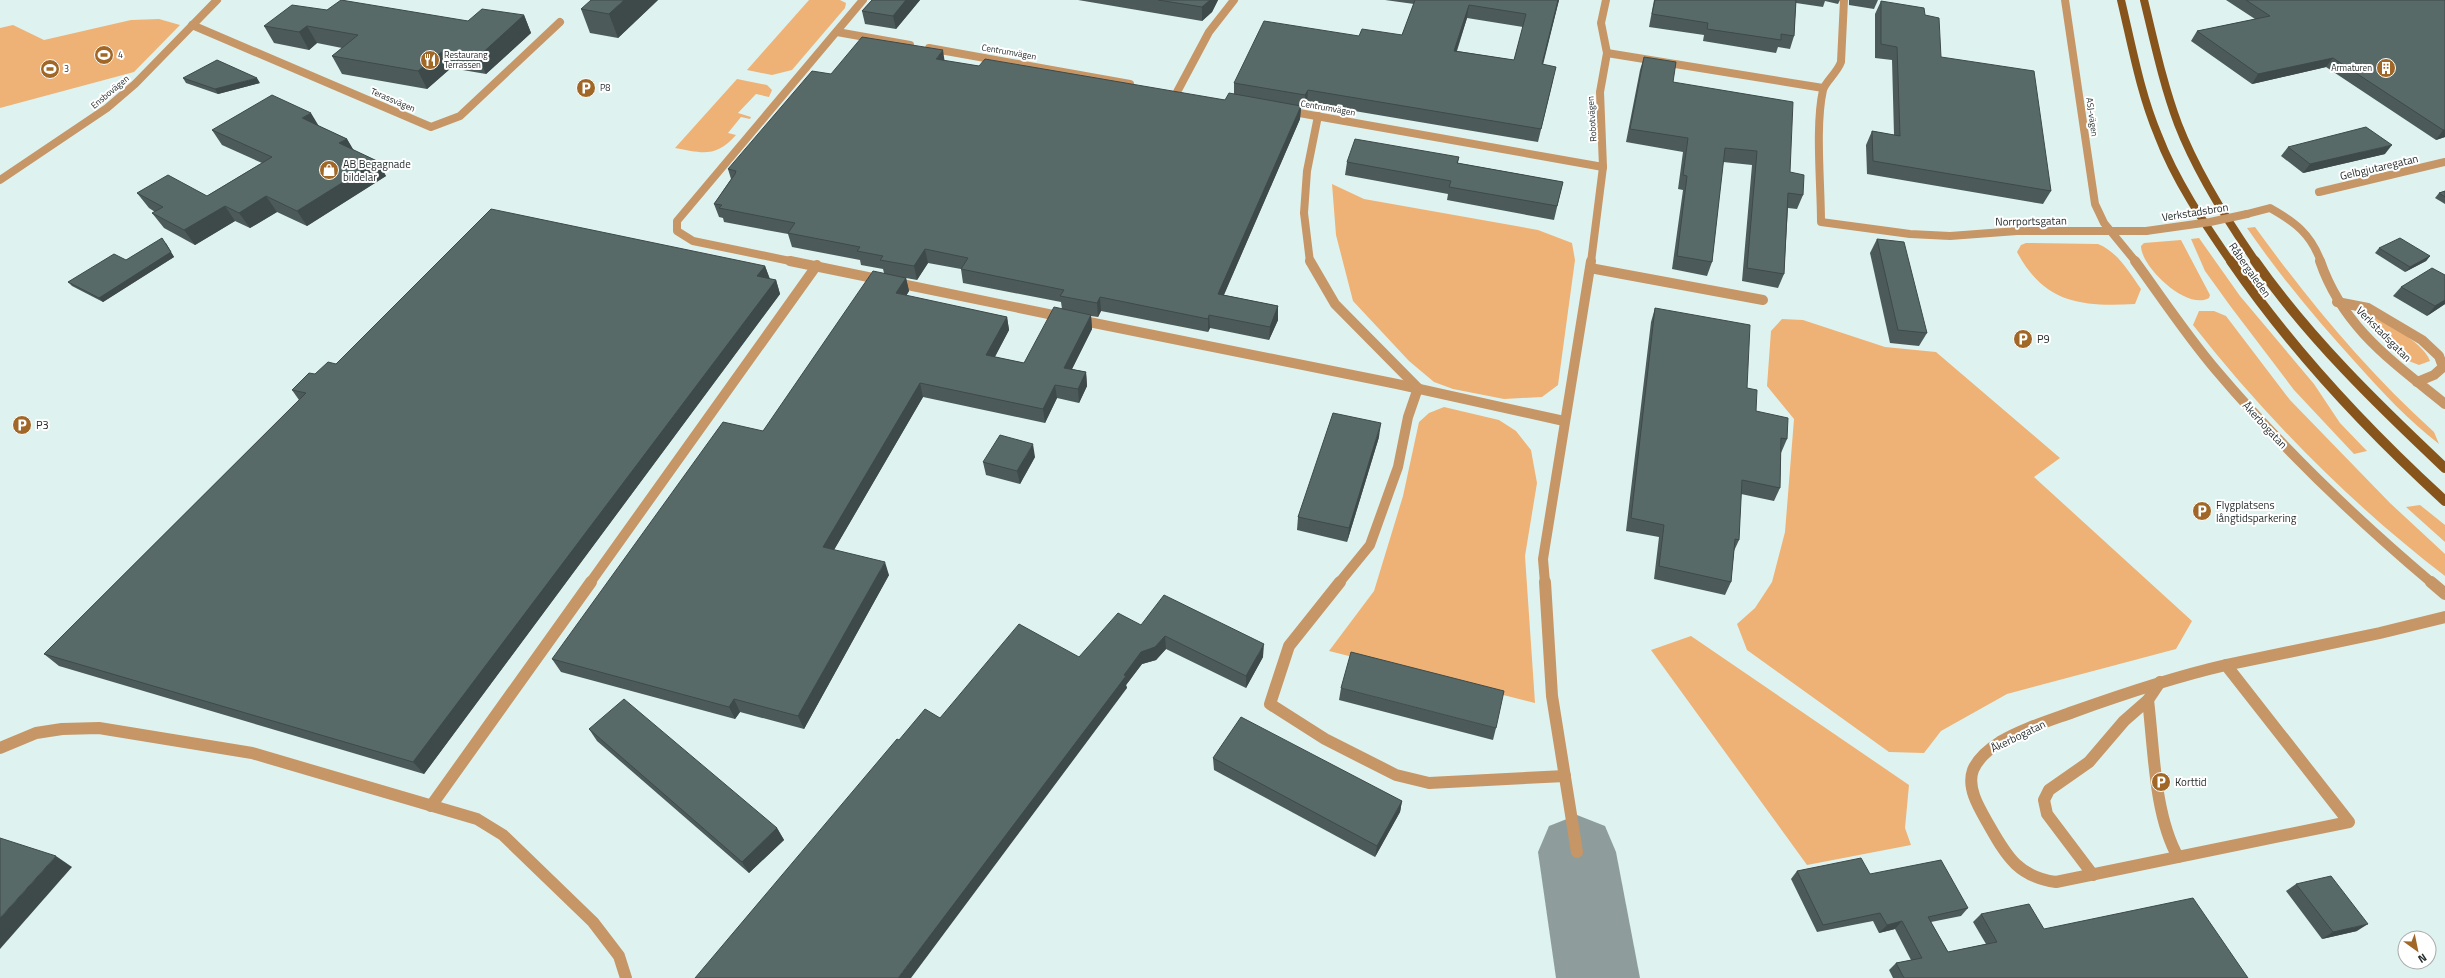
<svg xmlns="http://www.w3.org/2000/svg" width="2445" height="978" viewBox="0 0 2445 978" font-family="'Titillium Web',sans-serif">
  <style>
    .green { fill: #eeb276 }
    .lines { fill: none; stroke-linecap: round; stroke-linejoin: round }
    .taxiway { fill: #8e9d9b; fill-rule: evenodd }
    .minor-far2 { stroke: #c69667; stroke-width: 8 }
    .minor-far1 { stroke: #c69667; stroke-width: 10 }
    .minor { stroke: #c69667; stroke-width: 12 }
    .major-far1 { stroke: #87551c; stroke-width: 8 }
    .major { stroke: #87551c; stroke-width: 10 }
    .minor-bridge { stroke: #c69667; stroke-width: 8 }
    .wall { fill: #4c5b59; fill-rule: evenodd }
    .shaded-wall { fill: #3e4a49 }
    .building { fill: #586a68; stroke: #3e4a49; fill-rule: evenodd }
    .labels { text-anchor: middle; stroke-width: 4; stroke-linejoin: round; paint-order: stroke }
    .far-street-label { font-size: 9px; fill: #272e2e; stroke: #fff }
    .far-poi-label { font-size: 9px; fill: #272e2e; stroke: #fff; text-anchor: start }
    .poi-label { font-size: 11px; fill: #272e2e; stroke: #fff; text-anchor: start }
    .street-label { font-size: 11px; fill: #272e2e; stroke: #fff }
  </style>
  <rect width="100%" height="100%" fill="#def3f0"/>
  <g class="green">
    <polygon points="809,0 840,0 846,3 845,8 792,70 772,75 747,70"/>
    <polygon points="159,19 180,25 134,72 0,108 0,28 13,25 44,40 131,20"/>
    <path d="M 737,79 L 767,85 L 772,90 L 769,97 L 756,94 L 738,113 L 751,117 L 750,119 L 741,117 L 728,133 L 736,135 C 716,158 702,153 675,148 Z"/>
    <polygon points="1332,184 1364,199 1538,230 1572,243 1575,260 1558,385 1542,397 1504,399 1453,389 1434,382 1409,361 1353,301 1336,235"/>
    <path d="M 2255,227 C 2308,300 2366,371 2434,432 L 2439,444 C 2408,420 2382,392 2356,363 C 2317,320 2280,276 2247,228 Z"/>
    <polygon points="2199,238 2240,296 2314,384 2340,423 2367,451 2354,454 2294,390 2231,307 2205,271 2191,239"/>
    <path d="M 2181,240 L 2210,295 L 2209,298 C 2187,311 2141,267 2141,246 L 2144,243 Z"/>
    <path d="M 2026,243 L 2098,244 C 2118,252 2129,272 2141,289 L 2135,304 C 2081,307 2044,303 2017,252 L 2021,245 Z"/>
    <path d="M 2352,307 C 2372,315 2423,340 2430,361 L 2419,365 L 2401,358 Z"/>
    <path d="M 2199,311 L 2214,311 L 2226,316 L 2290,400 L 2390,503 L 2445,554 L 2445,576 C 2351,504 2266,418 2193,325 Z"/>
    <polygon points="1782,319 1803,320 1885,347 1936,352 2060,458 2034,477 2192,621 2176,649 2007,694 1941,731 1924,753 1889,752 1747,650 1737,624 1755,608 1772,582 1785,532 1794,419 1767,386 1771,331"/>
    <polygon points="1444,407 1499,420 1516,431 1531,450 1537,483 1525,556 1535,703 1329,651 1374,591 1403,496 1419,422 1429,413"/>
    <polygon points="2420,505 2445,525 2445,542 2406,507"/>
    <polygon points="1691,636 1909,785 1905,828 1911,845 1807,865 1651,650"/>
  </g>
  <g class="lines">
    <polygon class="taxiway" points="1577,815 1605,826 1616,852 1640,978 1556,978 1538,852 1549,826"/>
    <g class="minor-far2">
      <path d="M 1844,0 L 1841,62 C 1837,73 1825,82 1823,90 C 1815,126 1821,183 1821,222 L 1910,234 L 1950,236 L 2017,231 L 2146,231"/>
      <polyline points="2065,0 2095,204 2104,223 2136,262"/>
      <polyline points="192,25 431,127 460,116 560,22"/>
      <polyline points="837,32 910,45"/>
      <polyline points="929,48 1130,84"/>
      <polyline points="1607,53 1823,88"/>
      <polyline points="1177,92 1209,32 1234,0"/>
      <polyline points="1288,111 1603,167"/>
      <polyline points="0,180 107,108 135,84 217,0"/>
      <polyline points="2319,192 2445,162"/>
      <path d="M 2247,214 L 2270,208 C 2295,222 2311,234 2321,262"/>
      <polyline points="795,262 693,241 677,231 677,221 863,0"/>
      <polyline points="1310,262 1304,213 1307,171 1318,116"/>
      <polyline points="1591,262 1603,167 1600,92 1607,53 1601,23 1606,0"/>
    </g>
    <g class="minor-far1">
      <polyline points="790,261 1063,317"/>
      <polyline points="1310,261 1335,304 1418,388 1408,417 1398,467 1370,545 1339,583"/>
      <path d="M 2135,261 C 2162,298 2187,336 2216,370 C 2282,448 2355,518 2432,583"/>
      <path d="M 2320,261 C 2343,328 2392,361 2445,404"/>
      <polyline points="1590,268 1763,300"/>
      <polyline points="2337,302 2368,308 2422,340 2439,356 2443,367 2434,375 2417,382"/>
      <polyline points="1079,320 1397,384 1564,421"/>
      <polyline points="590,583 817,265"/>
      <polyline points="1545,583 1543,559 1591,261"/>
    </g>
    <g class="minor">
      <polyline points="1340,582 1289,646 1270,704 1325,739 1396,775 1429,783 1565,776"/>
      <polyline points="1545,582 1552,696 1577,852"/>
      <polyline points="2431,582 2445,594"/>
      <path d="M 2226,665 L 2349,822 L 2056,882 C 2019,877 2007,857 1990,827 C 1981,811 1966,789 1973,770 C 1978,758 1989,749 2000,742 C 2022,729 2048,721 2073,712 C 2123,694 2174,677 2226,665 Z"/>
      <polyline points="2226,665 2380,633 2445,617"/>
      <path d="M 2148,700 C 2154,749 2154,814 2178,857"/>
      <polyline points="0,748 36,733 62,729 99,728 252,753 477,819 503,835 593,922 619,956 626,978"/>
      <polyline points="431,806 591,582"/>
      <polyline points="2093,875 2047,814 2044,800 2049,790 2089,762 2124,721 2148,700 2160,682"/>
    </g>
    <g class="major-far1">
      <path d="M 2121,0 C 2132,46 2140,92 2158,135 C 2175,180 2204,223 2231,262"/>
      <path d="M 2144,0 C 2154,41 2163,84 2178,124 C 2197,173 2226,219 2256,262"/>
    </g>
    <g class="major">
      <path d="M 2231,261 C 2292,350 2365,428 2445,501"/>
      <path d="M 2255,261 C 2309,338 2377,404 2445,468"/>
    </g>
    <polyline class="minor-bridge" points="2146,231 2210,222 2247,214"/>
  </g>
  <g class="wall">
    <polygon points="658,0 618,38 590,33 581,9"/>
    <polygon points="872,0 920,0 896,29 865,24 862,11"/>
    <polygon points="1078,0 1218,0 1212,12 1202,21"/>
    <path d="M 1385,0 L 1559,0 L 1543,65 L 1553,80 L 1538,142 L 1307,103 L 1305,109 L 1301,108 L 1300,119 L 1224,295 L 1278,306 L 1278,320 L 1269,340 L 1210,328 L 1208,332 L 1101,311 L 1098,317 L 1091,316 L 1092,329 L 1072,369 L 1086,372 L 1087,386 L 1079,403 L 1057,398 L 1045,423 L 923,397 L 834,550 L 889,575 L 804,729 L 740,712 L 735,719 L 561,672 L 552,659 L 763,431 L 884,273 L 883,269 L 861,265 L 860,260 L 792,247 L 788,234 L 724,222 L 723,218 L 719,217 L 714,204 L 731,179 L 728,169 L 831,74 L 945,61 L 979,66 L 1225,100 L 1234,94 L 1234,83 L 1359,36 L 1402,35 L 1414,4 ZM 1467,18 L 1523,27 L 1514,60 L 1457,51 ZM 928,263 L 961,269 L 963,283 L 1061,302 L 1062,309 L 1024,363 L 995,357 L 1009,330 L 1007,317 L 906,296 L 909,291 L 906,278 L 917,280 Z"/>
    <polygon points="1654,0 1840,0 1838,4 1825,1 1823,7 1796,3 1794,36 1790,49 1778,47 1776,53 1703,41 1704,35 1649,27"/>
    <polygon points="1849,0 1878,0 1874,9 1849,5"/>
    <polygon points="2226,0 2445,0 2445,137 2436,140 2326,67 2252,84 2191,41 2197,31 2255,19"/>
    <polygon points="1881,1 1925,15 1941,57 2051,191 2043,204 1867,174 1866,145 1872,131 1894,135 1892,60 1875,58 1875,14"/>
    <polygon points="327,10 468,21 524,15 531,33 486,74 451,68 427,89 342,74 332,56 342,48 317,43 309,50 274,43 264,26"/>
    <polygon points="1644,57 1673,82 1790,172 1803,195 1797,209 1788,208 1784,274 1778,288 1742,281 1752,165 1723,162 1712,262 1707,276 1672,269 1683,190 1678,189 1683,152 1626,142 1640,70"/>
    <polygon points="183,78 260,83 218,94 186,83"/>
    <polygon points="319,126 347,139 353,150 377,161 386,176 307,226 277,212 250,228 235,221 195,245 164,228 152,213 155,212 149,208 137,193 207,196 262,163 222,145 212,130"/>
    <polygon points="2288,147 2385,154 2303,173 2281,156"/>
    <polygon points="1459,157 1458,163 1563,182 1554,220 1447,200 1448,194 1345,175 1347,162"/>
    <polygon points="2445,191 2445,204 2435,198 2439,193"/>
    <polygon points="1877,239 1927,333 1919,346 1890,343 1870,253"/>
    <polygon points="166,243 174,257 103,302 72,286 68,282 126,260"/>
    <polygon points="2379,248 2430,256 2426,261 2405,272 2375,253"/>
    <polygon points="765,266 770,279 776,280 780,294 424,774 59,666 44,654 299,400 292,390 315,374 336,364"/>
    <polygon points="2445,275 2445,304 2427,316 2393,296 2401,287"/>
    <polygon points="1655,308 1747,388 1756,411 1787,439 1781,453 1780,488 1774,501 1741,494 1739,540 1734,551 1731,582 1725,595 1654,579 1659,537 1626,531 1651,322"/>
    <polygon points="1379,437 1347,542 1297,530 1298,517"/>
    <polygon points="1035,457 1020,484 986,475 983,462"/>
    <polygon points="1141,625 1263,657 1246,688 1166,649 1156,660 1142,664 1126,685 1127,688 899,740 940,718 1079,657"/>
    <polygon points="1341,688 1496,728 1493,740 1339,700"/>
    <polygon points="589,729 777,828 784,840 749,873 597,741"/>
    <polygon points="1213,758 1402,801 1400,812 1375,857 1214,770"/>
    <polygon points="1797,871 1870,874 1968,908 1961,916 1931,922 1948,952 1986,944 1973,922 1981,914 2248,978 1893,978 1889,970 1896,963 1911,960 1895,929 1879,933 1873,921 1817,932 1791,879"/>
    <polygon points="2296,884 2357,931 2322,939 2286,891"/>
  </g>
  <g class="shaded-wall">
    <polygon points="624,0 658,0 618,38 609,14"/>
    <polygon points="906,0 920,0 896,29 893,16"/>
    <polygon points="1210,0 1218,0 1212,12 1202,21 1202,7"/>
    <polygon points="1558,0 1559,0 1539,78 1542,64"/>
    <polygon points="1469,5 1467,18 1452,64 1454,51"/>
    <polygon points="524,15 531,33 486,74 478,57"/>
    <polygon points="307,26 317,43 309,50 299,32"/>
    <polygon points="943,50 945,64 936,59"/>
    <polygon points="443,51 451,68 427,89 418,71"/>
    <polygon points="2333,58 2326,67 2252,84 2258,74"/>
    <polygon points="257,78 260,83 218,94 215,89"/>
    <polygon points="1308,90 1307,103 1305,109 1305,95"/>
    <polygon points="1301,106 1300,119 1218,308 1218,294"/>
    <polygon points="311,113 320,128 302,118"/>
    <polygon points="2443,130 2445,130 2445,137 2436,140"/>
    <polygon points="347,139 356,154 339,143"/>
    <polygon points="2392,145 2385,154 2303,173 2310,164"/>
    <polygon points="377,161 386,176 307,226 297,211"/>
    <polygon points="266,196 277,212 250,228 239,213"/>
    <polygon points="225,206 235,221 195,245 184,230"/>
    <polygon points="162,238 174,257 103,302 99,298"/>
    <polygon points="925,249 928,263 917,280 914,266"/>
    <polygon points="2430,256 2426,261 2405,272 2410,267"/>
    <polygon points="765,266 770,280 757,276"/>
    <polygon points="906,278 909,291 899,307 896,293"/>
    <polygon points="776,280 780,294 424,774 413,762"/>
    <polygon points="1100,297 1101,311 1098,317 1097,303"/>
    <polygon points="2445,300 2445,304 2427,316 2435,306"/>
    <polygon points="1278,306 1278,320 1269,340 1270,327"/>
    <polygon points="1091,315 1092,329 1066,381 1064,368"/>
    <polygon points="1209,315 1210,328 1208,332 1208,319"/>
    <polygon points="1007,317 1009,330 988,369 986,355"/>
    <polygon points="1086,372 1087,386 1079,403 1078,389"/>
    <polygon points="920,383 923,397 828,560 823,547"/>
    <polygon points="1055,385 1057,398 1045,423 1043,409"/>
    <polygon points="1381,423 1379,437 1347,542 1349,528"/>
    <polygon points="1033,444 1035,457 1020,484 1017,471"/>
    <polygon points="885,562 889,575 804,729 798,716"/>
    <polygon points="1165,636 1166,649 1156,660 1142,664 1126,685 1127,688 911,978 898,978 1141,652"/>
    <polygon points="1264,644 1263,657 1246,688 1246,676"/>
    <polygon points="734,699 740,712 735,719 729,707"/>
    <polygon points="1402,801 1400,812 1375,857 1377,846"/>
    <polygon points="777,828 784,840 749,873 742,862"/>
    <polygon points="56,856 72,867 0,949 0,918"/>
    <polygon points="1902,921 1895,929 1879,933 1887,925"/>
    <polygon points="2368,924 2357,931 2322,939 2333,932"/>
  </g>
  <g class="building">
    <polygon points="341,0 468,21 482,9 524,15 478,57 443,51 418,71 332,56 358,35 307,26 299,32 264,26 292,5 327,10"/>
    <polygon points="591,0 624,0 609,14 581,9"/>
    <polygon points="872,0 906,0 893,16 862,11"/>
    <polygon points="1158,0 1210,0 1202,7"/>
    <path d="M 1415,0 L 1558,0 L 1542,64 L 1556,67 L 1541,129 L 1308,90 L 1305,95 L 1234,83 L 1264,21 L 1359,36 L 1362,29 L 1402,35 ZM 1469,5 L 1526,14 L 1514,60 L 1454,51 Z"/>
    <polygon points="1655,0 1796,0 1794,36 1781,34 1781,40 1707,29 1708,23 1652,14"/>
    <polygon points="2246,0 2445,0 2445,130 2443,130 2333,58 2258,74 2197,31 2270,16"/>
    <polygon points="1881,1 1924,8 1925,15 1939,18 1941,57 2034,71 2051,191 1873,161 1872,131 1900,136 1897,47 1881,44"/>
    <polygon points="862,37 943,50 936,59 979,66 985,59 1225,100 1229,93 1301,106 1218,294 1278,306 1270,327 1209,315 1208,319 1100,297 1097,303 1060,296 1064,290 961,269 968,258 925,249 914,266 880,260 883,256 857,251 860,247 788,233 795,223 719,208 722,205 714,204 735,174 736,171 728,169 812,71 831,74"/>
    <polygon points="1644,57 1676,62 1673,82 1793,102 1790,172 1804,175 1803,195 1788,193 1784,274 1747,268 1757,151 1725,148 1712,262 1677,256 1687,176 1683,175 1688,138 1630,129"/>
    <polygon points="217,60 257,78 215,89 183,78"/>
    <polygon points="272,95 311,113 302,118 347,139 339,143 377,161 297,211 266,196 239,213 225,206 184,230 152,213 163,207 137,193 168,175 207,196 272,157 212,130"/>
    <polygon points="2366,127 2392,145 2310,164 2288,147"/>
    <polygon points="1355,139 1459,157 1457,163 1563,182 1557,206 1449,187 1451,181 1347,162"/>
    <polygon points="2445,191 2445,197 2439,193"/>
    <polygon points="491,209 765,266 757,276 776,280 413,762 44,654 306,393 292,390 309,373 315,374 328,362 336,364"/>
    <polygon points="162,238 171,252 99,298 68,282 114,254 126,260"/>
    <polygon points="2400,238 2430,256 2410,267 2379,248"/>
    <polygon points="1877,239 1904,242 1927,333 1898,330"/>
    <polygon points="2432,268 2445,275 2445,300 2435,306 2401,287"/>
    <polygon points="873,271 906,278 896,293 1007,317 986,355 1024,363 1054,307 1091,315 1064,368 1086,372 1078,389 1055,385 1043,409 920,383 823,547 885,562 798,716 734,699 729,707 552,659 723,422 763,431"/>
    <polygon points="1655,308 1750,325 1747,388 1757,390 1756,411 1788,418 1787,439 1781,438 1780,488 1742,480 1739,540 1735,539 1731,582 1659,566 1664,525 1631,518"/>
    <polygon points="1333,413 1381,423 1349,528 1298,517"/>
    <polygon points="1000,435 1033,444 1017,471 983,462"/>
    <polygon points="1164,595 1264,644 1246,676 1165,636 1155,647 1141,652 1124,675 1126,676 898,978 695,978 897,739 899,740 925,709 940,718 1019,624 1079,657 1118,613 1141,625"/>
    <polygon points="1351,652 1504,691 1496,728 1341,688"/>
    <polygon points="624,699 777,828 742,862 589,729"/>
    <polygon points="1241,717 1402,801 1377,846 1213,758"/>
    <polygon points="0,838 56,856 0,918"/>
    <polygon points="1861,858 1870,874 1941,860 1968,908 1928,917 1948,952 1997,942 1981,914 2029,904 2044,929 2193,898 2248,978 1904,978 1896,963 1922,958 1902,921 1887,925 1880,913 1823,925 1797,871"/>
    <polygon points="2331,876 2368,924 2333,932 2296,884"/>
  </g>
  <defs>
    <symbol id="stadium-disc" viewBox="-11 -11 22 22"><circle r="9.5" fill="#a16726" stroke="#fff"/><path d="M0-5a6.5 5 0 1 0 0 10a6.5 5 0 1 0 0-10ZM-3.5-1.8h7v3.6h-7Z" fill="#fff"/></symbol>
    <symbol id="restaurant-disc" viewBox="-11 -11 22 22"><circle r="9.5" fill="#a16726" stroke="#fff"/><path d="M-5-6h1v4h1v-4h1v4h1v-4h1v5L-1.5 .5V6h-2V.5L-5-1ZM5-6V6H3V1.5H1.5Q1.5-4 5-6Z" fill="#fff"/></symbol>
    <symbol id="building-disc" viewBox="-11 -11 22 22"><circle r="9.5" fill="#a16726" stroke="#fff"/><path d="M-4-6H4V6H1V3H-1V6H-4ZM-2.5-4.3h1.7v1.8h-1.7ZM.8-4.3h1.7v1.8H.8ZM-2.5-1h1.7V.8h-1.7ZM.8-1h1.7V.8H.8Z" fill="#fff"/></symbol>
    <symbol id="parking-disc" viewBox="-11 -11 22 22"><circle r="9.5" fill="#a16726" stroke="#fff"/><path d="M-3.5-5.5H1a3.5 3.5 0 0 1 0 7H-1V5.5H-3.5ZM-1-3.4V-.6H.8a1.4 1.4 0 0 0 0-2.8Z" fill="#fff"/></symbol>
    <symbol id="shop-disc" viewBox="-11 -11 22 22"><circle r="9.5" fill="#a16726" stroke="#fff"/><path d="M-5-2.5h2.3a2.7 3.5 0 0 1 5.4 0H5L5.5 6h-11ZM-1.5-2.5h3a1.5 2.3 0 0 0-3 0Z" fill="#fff"/></symbol>
  </defs>
  <g fill-rule="evenodd">
    <use href="#stadium-disc" x="93" y="44" width="22" height="22"/>
    <use href="#restaurant-disc" x="419" y="49" width="22" height="22"/>
    <use href="#building-disc" x="2375" y="57" width="22" height="22"/>
    <use href="#stadium-disc" x="39" y="58" width="22" height="22"/>
    <use href="#parking-disc" x="575" y="77" width="22" height="22"/>
    <use href="#shop-disc" x="318" y="159" width="22" height="22"/>
    <use href="#parking-disc" x="2012" y="328" width="22" height="22"/>
    <use href="#parking-disc" x="11" y="414" width="22" height="22"/>
    <use href="#parking-disc" x="2191" y="500" width="22" height="22"/>
    <use href="#parking-disc" x="2150" y="771" width="22" height="22"/>
  </g>
  <g class="labels">
    <g class="far-street-label">
      <text transform="translate(1009 52) rotate(10)" y="3">Centrumvägen</text>
      <text transform="translate(110 92) rotate(-40)" y="3">Ensbovägen</text>
      <text transform="translate(393 100) rotate(23)" y="3">Terassvägen</text>
      <text transform="translate(1328 108) rotate(10)" y="3">Centrumvägen</text>
      <text transform="translate(2092 117) rotate(82)" y="3">ASJ-vägen</text>
      <text transform="translate(1592 119) rotate(-94)" y="3">Robotvägen</text>
    </g>
    <g class="far-poi-label">
      <text x="118" y="58">4</text>
      <text x="444" y="58">Restaurang<tspan x="444" dy="10">Terrassen</tspan></text>
      <text x="2372" y="71" text-anchor="end">Armaturen</text>
      <text x="64" y="72">3</text>
      <text x="600" y="91">P8</text>
    </g>
    <g class="poi-label">
      <text x="343" y="168">AB Begagnade<tspan x="343" dy="13">bildelar</tspan></text>
      <text x="2037" y="343">P9</text>
      <text x="36" y="429">P3</text>
      <text x="2216" y="509">Flygplatsens<tspan x="2216" dy="13">långtidsparkering</tspan></text>
      <text x="2175" y="786">Korttid</text>
    </g>
    <g class="street-label">
      <text transform="translate(2379 167) rotate(-13)" y="4">Gelbgjutaregatan</text>
      <text transform="translate(2195 212) rotate(-9)" y="4">Verkstadsbron</text>
      <text transform="translate(2031 221) rotate(-1)" y="4">Norrportsgatan</text>
      <text transform="translate(2250 270) rotate(55)" y="4">Råbergaleden</text>
      <text transform="translate(2384 334) rotate(45)" y="4">Verkstadsgatan</text>
      <text transform="translate(2265 425) rotate(47)" y="4">Åkerbogatan</text>
      <text transform="translate(2018 736) rotate(-26)" y="4">Åkerbogatan</text>
    </g>
  </g>
  <g transform="translate(2417 950) rotate(147)"><circle r="19" fill="#ffffff" stroke="#a9abab"/>
  <path d="M0-3L7 15L0 10L-7 15Z" fill="#a16726"/>
  <text y="-6" font-size="11" font-weight="bold" text-anchor="middle" fill="#272e2e">N</text>
  </g>
</svg>
